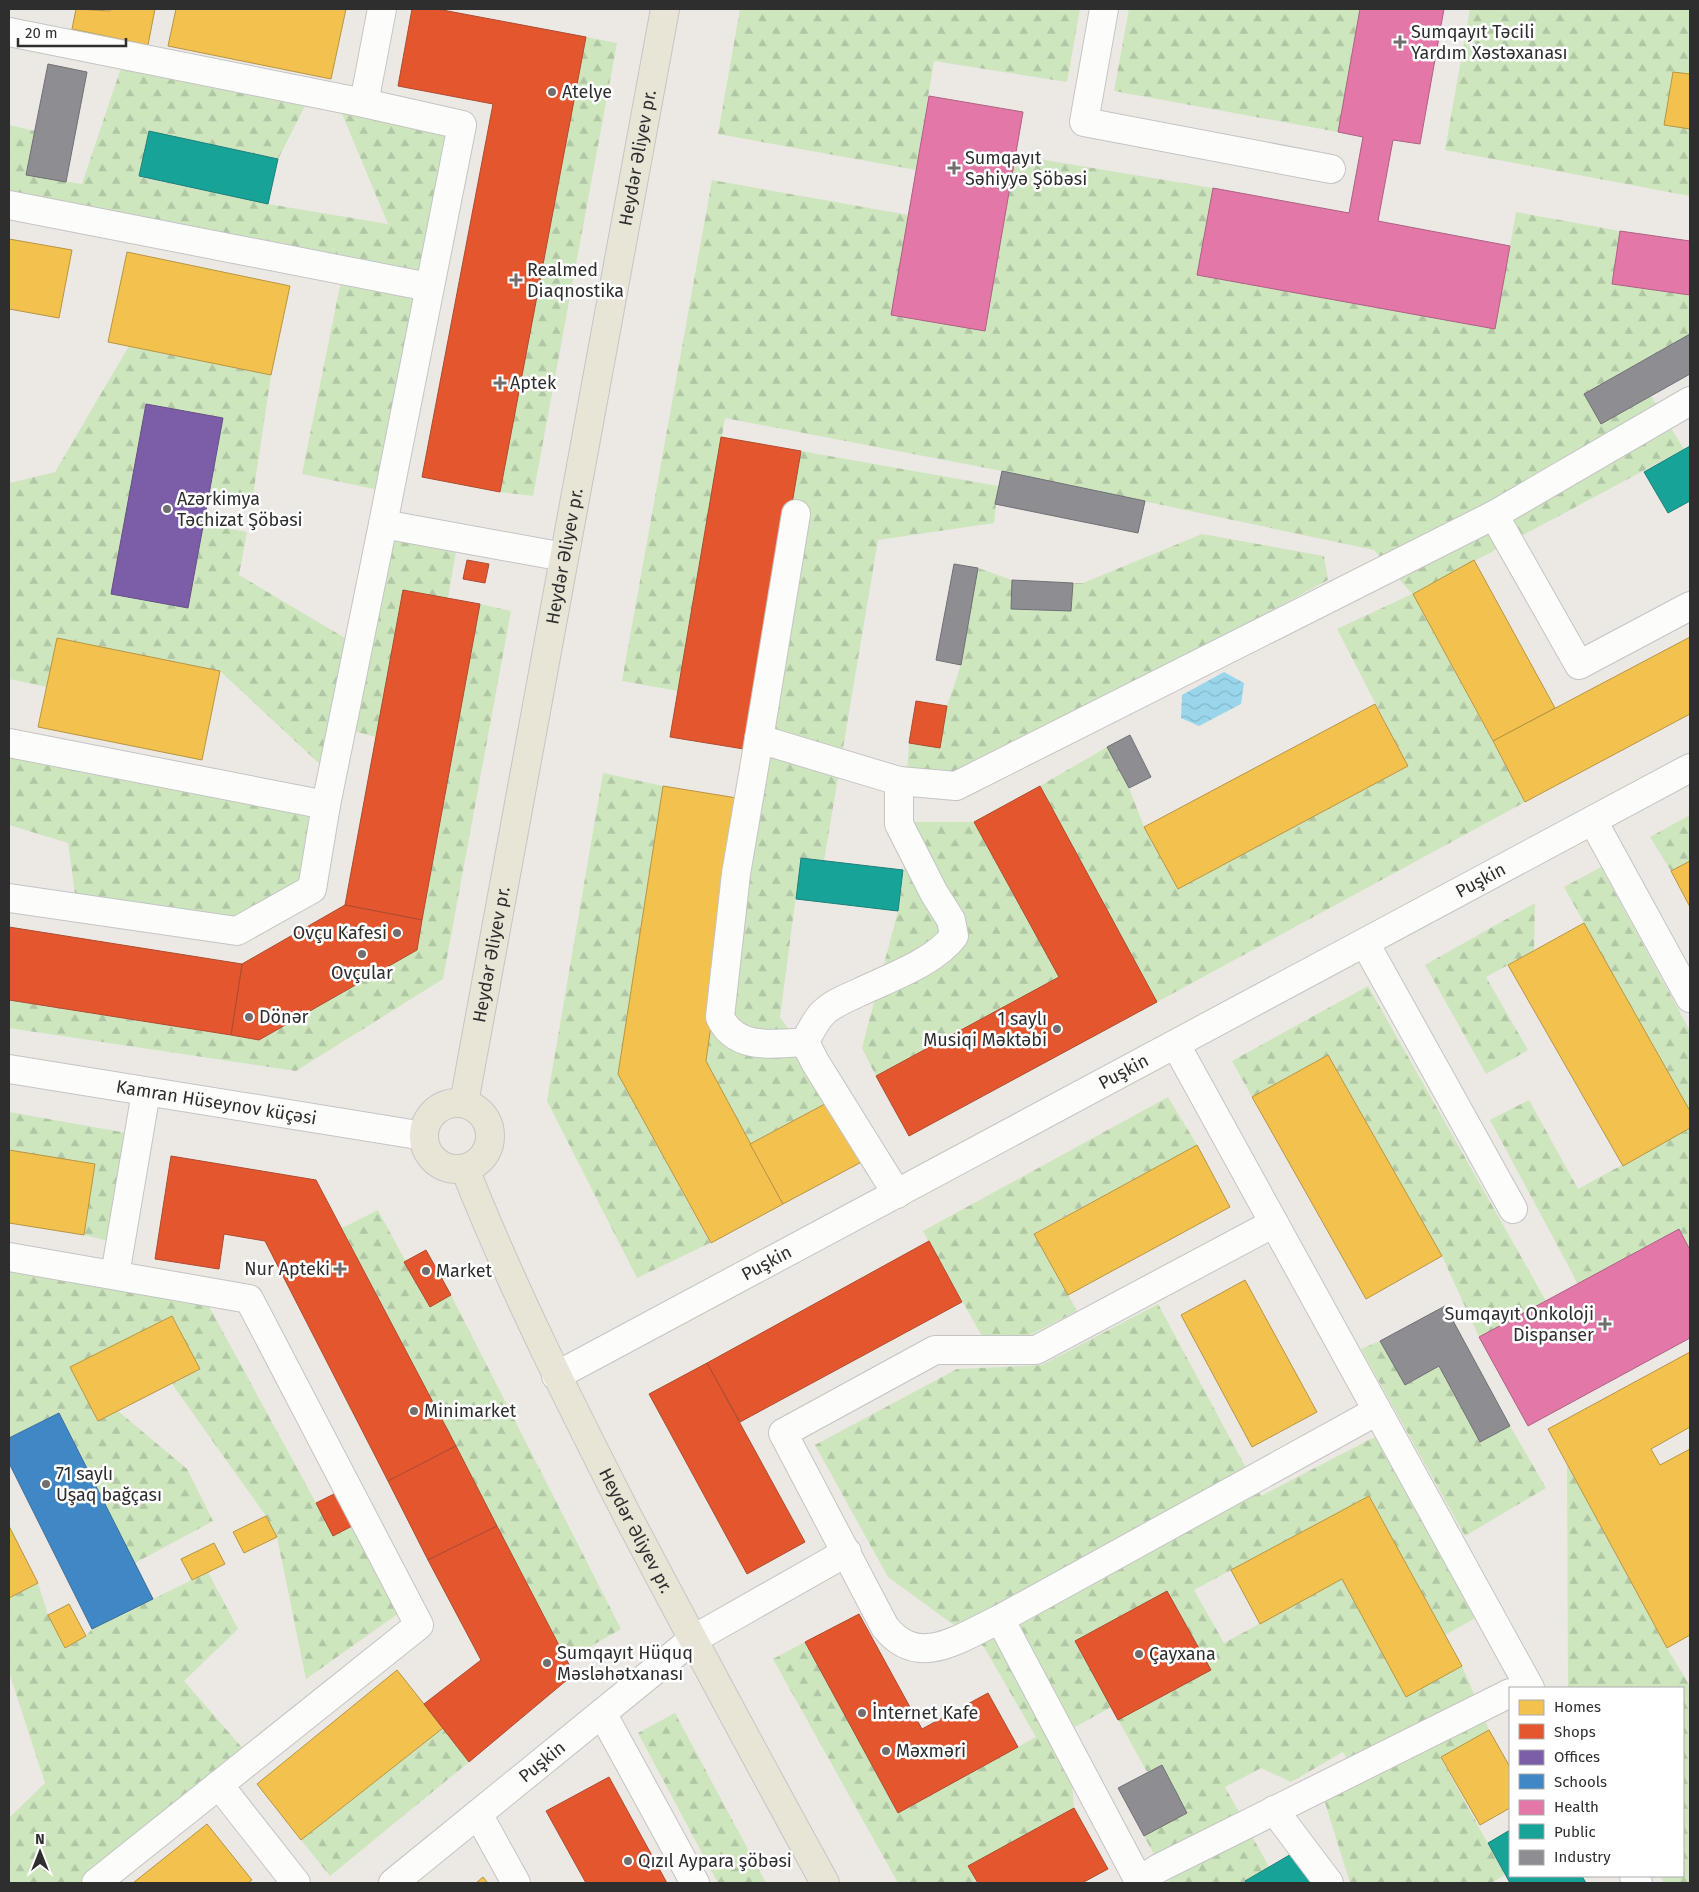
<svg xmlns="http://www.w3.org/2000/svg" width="1699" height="1892" viewBox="0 0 1699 1892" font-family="'Fira Sans',sans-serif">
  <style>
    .forest { fill: url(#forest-firs) }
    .water { fill: url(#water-waves) }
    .homes { fill: #f2c14e; stroke: #b79544 }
    .shops { fill: #e4572e; stroke: #ad4b2e }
    .offices { fill: #7b5ea7; stroke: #645083 }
    .schools { fill: #3f88c5; stroke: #3a6d98 }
    .health { fill: #e377a8; stroke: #ad6183 }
    .public { fill: #17a398; stroke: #1e8078 }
    .industry { fill: #8d8d92; stroke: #707074 }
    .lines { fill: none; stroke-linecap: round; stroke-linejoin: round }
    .minor-casing { stroke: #c5c4c5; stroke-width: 30 }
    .major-casing { stroke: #c6c5c4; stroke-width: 30 }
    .minor { stroke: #fcfcfb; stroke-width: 28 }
    .major { stroke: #e8e4d6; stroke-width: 28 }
    .poi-dot { fill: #706f6e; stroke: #fff; stroke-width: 2 }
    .labels { text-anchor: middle; stroke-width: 5; stroke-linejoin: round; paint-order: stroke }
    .poi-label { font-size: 18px; fill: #2e2e2e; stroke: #fff; text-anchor: start }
    .street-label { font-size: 18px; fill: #2e2e2e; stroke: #fff }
  </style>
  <defs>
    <pattern id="forest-firs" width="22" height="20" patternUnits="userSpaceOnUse" patternTransform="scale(1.25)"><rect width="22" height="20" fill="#cee6be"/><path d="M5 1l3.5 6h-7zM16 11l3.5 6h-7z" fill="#b1c6a4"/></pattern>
    <pattern id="water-waves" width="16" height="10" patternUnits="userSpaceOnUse" patternTransform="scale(1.25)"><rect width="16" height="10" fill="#99d6ec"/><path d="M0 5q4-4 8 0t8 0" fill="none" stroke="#84b8cb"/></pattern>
  </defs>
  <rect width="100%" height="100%" fill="#ece8e4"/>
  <g class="forest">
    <polygon points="740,9 1080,9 1067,82 934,61 916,170 718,134"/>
    <polygon points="1129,9 1360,9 1338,132 1114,91"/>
    <polygon points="1470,9 1690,9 1690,74 1673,72 1664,124 1690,129 1690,196 1445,150"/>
    <polygon points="586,37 617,43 533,496 500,492"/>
    <polygon points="125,56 312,92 278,159 149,131 139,177 268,204 388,224 335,97 462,125 389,492 302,474 343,271 9,205 9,125 35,131 26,175 82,184"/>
    <polygon points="1015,155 1213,188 1198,275 1495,329 1516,212 1620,231 1612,284 1690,295 1690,334 1584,394 1601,424 1651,396 1684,449 1413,594 1525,802 1157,1002 1040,786 1107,747 1129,788 1144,827 1178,889 1408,766 1337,629 1412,594 1374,550 1002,471 725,418 678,691 622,681 712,180 909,215"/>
    <polygon points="129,346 271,375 252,502 209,494 223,418 146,404 111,594 188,608 204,524 247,532 239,575 350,641 324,768 220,671 57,638 47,687 9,679 9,483 55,472"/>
    <polygon points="801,451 998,486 994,523 878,540 824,861 801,858 780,1017 836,1098 750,1144 706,1061 750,750"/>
    <polygon points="383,524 458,539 448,598 376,737 342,728"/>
    <polygon points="1202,534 1324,556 1328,580 967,775 907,774 909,743 940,748 947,706 961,665 978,568 1012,580 1011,609 1071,611 1073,583 1083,583"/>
    <polygon points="480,604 511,611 443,979 296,1071 9,1028 9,1000 259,1040 417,950"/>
    <polygon points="9,743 326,805 312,889 237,931 77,908 68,843 9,825"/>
    <polygon points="603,773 663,786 618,1074 710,1243 637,1278 547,1101"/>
    <polygon points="1690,815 1690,861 1671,871 1650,837"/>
    <polygon points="911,822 974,822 1059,977 876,1076 862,1048 898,911"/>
    <polygon points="1601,867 1690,1031 1690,1111 1564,887"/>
    <polygon points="1535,903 1534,951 1486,977 1528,1050 1486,1074 1425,965"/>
    <polygon points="1368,986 1546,1301 1479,1337 1442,1256 1328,1055 1252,1097 1232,1061"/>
    <polygon points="1168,1097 1197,1145 1034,1233 1077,1311 1026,1337 983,1338 923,1231"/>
    <polygon points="1529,1100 1578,1189 1690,1128 1690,1250 1679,1229 1578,1284 1490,1120"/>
    <polygon points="9,1112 127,1133 109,1241 84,1235 95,1165 9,1150"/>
    <polygon points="378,1210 430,1307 451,1295 621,1629 567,1660 342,1228"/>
    <polygon points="9,1257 200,1290 334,1536 354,1525 399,1613 306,1679 277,1537 266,1516 172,1384 199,1369 172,1316 70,1367 98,1421 118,1411 187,1469 213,1521 135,1563 59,1413 9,1438"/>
    <polygon points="1158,1304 1261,1496 1388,1430 1488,1611 1445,1635 1369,1496 1194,1590 1224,1643 1342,1579 1406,1696 1462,1666 1489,1730 1441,1758 1505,1875 1491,1883 1350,1883 1323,1796 1356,1775 1343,1752 1291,1782 1261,1768 1225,1787 1269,1867 1245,1881 1247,1883 1170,1883 1144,1836 1187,1813 1162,1765 1147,1772 1111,1707 1068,1731 1074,1808 969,1866 978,1883 898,1883 773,1659 805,1642 898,1813 1036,1737 984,1647 888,1577 815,1445 957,1369 1042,1365"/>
    <polygon points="1380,1341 1405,1385 1439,1366 1480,1442 1510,1426 1546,1488 1465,1536 1361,1349"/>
    <polygon points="1567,1465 1667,1648 1690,1686 1690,1883 1664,1883 1660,1876 1683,1876 1683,1688 1568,1688"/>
    <polygon points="208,1572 238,1629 184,1681 252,1759 96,1883 9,1883 9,1818 45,1783 9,1672 9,1598 38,1583 48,1615 65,1648 86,1636 92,1629"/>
    <polygon points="675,1713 766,1883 718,1883 638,1733"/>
    <polygon points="443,1728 469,1762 330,1876 301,1840"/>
  </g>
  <polygon class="water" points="1224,672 1244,683 1241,704 1199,726 1181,718 1182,695"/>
  <g class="homes">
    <polygon points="76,9 110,11 111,9 155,9 148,45 72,29"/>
    <polygon points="176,9 346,9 331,79 168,46"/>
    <polygon points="1673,72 1690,74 1690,129 1664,125"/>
    <polygon points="9,239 72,250 59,318 9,309"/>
    <polygon points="127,252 290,286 271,375 108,342"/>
    <polygon points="1474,560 1555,708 1493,741 1413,594"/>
    <polygon points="1690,637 1690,714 1525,802 1493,741"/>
    <polygon points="57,638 220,671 202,760 38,727"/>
    <polygon points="1375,704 1408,766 1178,889 1144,827"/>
    <polygon points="663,786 743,799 706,1061 783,1204 711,1243 618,1074"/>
    <polygon points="1690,861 1690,907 1671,871"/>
    <polygon points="1584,923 1690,1111 1690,1128 1623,1166 1508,965"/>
    <polygon points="1328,1055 1442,1256 1366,1299 1252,1097"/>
    <polygon points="836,1098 869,1158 783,1204 750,1144"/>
    <polygon points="1197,1145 1230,1207 1068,1295 1034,1234"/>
    <polygon points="9,1150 95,1164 84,1235 9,1223"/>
    <polygon points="1245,1280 1317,1412 1252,1447 1181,1315"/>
    <polygon points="172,1316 200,1369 98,1421 70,1367"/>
    <polygon points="1690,1352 1690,1427 1651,1449 1660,1465 1690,1449 1690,1635 1667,1648 1548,1429"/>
    <polygon points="1369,1496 1462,1666 1406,1697 1342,1579 1260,1624 1231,1570"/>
    <polygon points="266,1516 277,1537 244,1553 233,1532"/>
    <polygon points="9,1526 38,1583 9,1598"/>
    <polygon points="214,1543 225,1564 192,1580 181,1559"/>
    <polygon points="69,1604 86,1636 65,1648 48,1615"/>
    <polygon points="397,1670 443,1728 301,1840 257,1784"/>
    <polygon points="1489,1730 1510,1767 1510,1808 1480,1825 1441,1757"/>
    <polygon points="207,1824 252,1880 248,1883 133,1883"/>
    <polygon points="483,1877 488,1883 476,1883"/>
  </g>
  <g class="shops">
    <polygon points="412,9 437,9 586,37 500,492 422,477 493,104 398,86"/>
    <polygon points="721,437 801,451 750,750 670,737"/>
    <polygon points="467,560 489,564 485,583 463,579"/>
    <polygon points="403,590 480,604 422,920 345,905"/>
    <polygon points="916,701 947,706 940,748 909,743"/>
    <polygon points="1040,786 1157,1002 909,1136 876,1076 1059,977 974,822"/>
    <polygon points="345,905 422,920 417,950 259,1040 231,1035 242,964"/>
    <polygon points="9,927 242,964 231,1035 9,1000"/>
    <polygon points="171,1156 316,1180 456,1446 388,1481 265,1241 224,1234 219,1269 155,1259"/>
    <polygon points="929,1241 962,1302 740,1422 707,1363"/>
    <polygon points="426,1250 451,1295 430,1307 404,1262"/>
    <polygon points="707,1363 805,1542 747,1574 649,1394"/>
    <polygon points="456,1446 497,1526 428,1560 388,1481"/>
    <polygon points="338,1492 354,1525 333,1536 316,1503"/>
    <polygon points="497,1526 574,1674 469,1762 424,1704 481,1660 428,1560"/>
    <polygon points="1167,1591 1211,1670 1118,1720 1075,1641"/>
    <polygon points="859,1614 922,1729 988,1693 1018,1747 898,1813 805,1642"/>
    <polygon points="609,1777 667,1883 586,1883 546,1811"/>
    <polygon points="1074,1808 1108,1869 1082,1883 978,1883 968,1866"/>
  </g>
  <polygon class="offices" points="146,404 223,418 188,608 111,594"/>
  <polygon class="schools" points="59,1413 153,1599 92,1629 9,1463 9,1438"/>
  <g class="health">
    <polygon points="1360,9 1444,9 1420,144 1393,140 1378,221 1510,246 1495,329 1197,275 1213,188 1349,213 1363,137 1338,132"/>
    <polygon points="929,96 1023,112 985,331 891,315"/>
    <polygon points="1620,231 1690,241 1690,295 1612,284"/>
    <polygon points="1679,1229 1690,1250 1690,1338 1528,1426 1479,1337"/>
  </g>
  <g class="public">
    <polygon points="149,131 278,159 268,204 139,176"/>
    <polygon points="1690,446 1690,501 1668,513 1644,472"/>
    <polygon points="801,858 903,870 898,911 796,899"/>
    <polygon points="1510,1830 1510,1876 1582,1876 1586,1883 1510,1883 1488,1843"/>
    <polygon points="1293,1853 1311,1883 1247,1883 1245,1881"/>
  </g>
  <g class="industry">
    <polygon points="48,64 87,72 66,182 26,175"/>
    <polygon points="1690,334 1690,374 1601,424 1584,394"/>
    <polygon points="1002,471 1145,501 1138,533 995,504"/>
    <polygon points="954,564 978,568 961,665 936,660"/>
    <polygon points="1012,580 1073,583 1071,611 1011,609"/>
    <polygon points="1130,735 1151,777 1129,788 1107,747"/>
    <polygon points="1445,1306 1510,1426 1480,1442 1439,1366 1405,1385 1380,1341"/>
    <polygon points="1162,1765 1187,1813 1144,1836 1118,1788"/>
  </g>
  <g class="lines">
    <defs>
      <g id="minor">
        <polyline points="1104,9 1084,122 1331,169"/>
        <polyline points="9,32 364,103 462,125 383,524"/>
        <polyline points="364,103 382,9"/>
        <polyline points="9,205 429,287"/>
        <polyline points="1494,515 1579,665 1690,606"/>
        <polyline points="759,739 796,514"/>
        <polyline points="9,743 326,805"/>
        <polyline points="1593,821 1690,998"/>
        <polyline points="9,898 237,931 312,889 326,805 383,524 564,557"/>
        <polyline points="1365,943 1513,1209"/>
        <path d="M 805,1042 C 776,1044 735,1051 720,1017 L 736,874 L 759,739 L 899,781 L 956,786 L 1494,515 L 1690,401"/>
        <polyline points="1176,1045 1530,1688"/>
        <path id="s1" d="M 9,1069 L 424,1136"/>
        <path d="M 897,1194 L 815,1062 L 805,1042 C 810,1032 815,1021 823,1013 C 833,1003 847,998 860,992 C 889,978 935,962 954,936 L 951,920 L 934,893 L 899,824 L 899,781"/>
        <path d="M 1274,1223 L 1036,1350 L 935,1350 L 783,1433 L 885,1627 C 919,1670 961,1637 1000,1619 L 1377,1411"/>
        <polyline points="9,1257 249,1299 419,1625 96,1883"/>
        <polyline points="115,1275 146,1092"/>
        <path id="s2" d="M 556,1376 L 1690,768"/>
        <polyline points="1000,1619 1139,1881"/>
        <polyline points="602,1713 695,1883"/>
        <polyline points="219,1785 296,1883"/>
        <polyline points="1274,1810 1329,1883"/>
        <polyline points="478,1814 516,1883"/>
        <polyline points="1634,1876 1638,1883"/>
        <path id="s3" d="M 393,1883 L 692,1640 L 847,1552"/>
        <polyline points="1140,1883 1139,1881 1159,1868 1510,1693"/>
      </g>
      <g id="major">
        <circle cx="457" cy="1136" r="33"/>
        <path id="s4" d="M 464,1103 L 665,9"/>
        <path id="s5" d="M 465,1169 C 512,1288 569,1401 627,1515 C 692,1638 758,1761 825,1883"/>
      </g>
    </defs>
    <use href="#minor" class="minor-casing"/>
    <use href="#major" class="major-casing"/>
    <use href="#minor" class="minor"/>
    <use href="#major" class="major"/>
  </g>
  <g class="poi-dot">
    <path d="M1397.5 34.5h5v5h5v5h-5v5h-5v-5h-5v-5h5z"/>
    <circle cx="552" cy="92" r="5"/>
    <path d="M951.5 160.5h5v5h5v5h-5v5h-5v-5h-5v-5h5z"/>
    <path d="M513.5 272.5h5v5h5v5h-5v5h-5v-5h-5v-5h5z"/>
    <path d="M497.5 375.5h5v5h5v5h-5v5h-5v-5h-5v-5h5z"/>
    <circle cx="167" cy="509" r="5"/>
    <circle cx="397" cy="933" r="5"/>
    <circle cx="362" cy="954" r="5"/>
    <circle cx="249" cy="1017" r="5"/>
    <circle cx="1057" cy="1029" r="5"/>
    <path d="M337.5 1261.5h5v5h5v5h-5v5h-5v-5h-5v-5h5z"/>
    <circle cx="426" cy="1271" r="5"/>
    <path d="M1602.5 1316.5h5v5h5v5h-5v5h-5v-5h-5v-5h5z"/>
    <circle cx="414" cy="1411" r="5"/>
    <circle cx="46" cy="1484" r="5"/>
    <circle cx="1139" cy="1654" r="5"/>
    <circle cx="547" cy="1663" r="5"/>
    <circle cx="862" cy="1713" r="5"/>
    <circle cx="886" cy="1751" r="5"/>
    <circle cx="628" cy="1861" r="5"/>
  </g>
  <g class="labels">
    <g class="poi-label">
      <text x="1411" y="38">Sumqayıt Təcili<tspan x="1411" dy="21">Yardım Xəstəxanası</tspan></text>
      <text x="562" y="98">Atelye</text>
      <text x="965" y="164">Sumqayıt<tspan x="965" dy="21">Səhiyyə Şöbəsi</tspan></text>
      <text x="527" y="276">Realmed<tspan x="527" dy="21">Diaqnostika</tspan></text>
      <text x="510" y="389">Aptek</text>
      <text x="177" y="505">Azərkimya<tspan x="177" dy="21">Təchizat Şöbəsi</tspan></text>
      <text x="387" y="939" text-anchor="end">Ovçu Kafesi</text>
      <text x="362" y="979" text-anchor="middle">Ovçular</text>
      <text x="259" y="1023">Dönər</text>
      <text x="1047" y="1025" text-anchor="end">1 saylı<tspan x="1047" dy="21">Musiqi Məktəbi</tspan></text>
      <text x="330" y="1275" text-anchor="end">Nur Apteki</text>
      <text x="436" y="1277">Market</text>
      <text x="1594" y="1320" text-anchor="end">Sumqayıt Onkoloji<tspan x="1594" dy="21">Dispanser</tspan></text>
      <text x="424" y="1417">Minimarket</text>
      <text x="56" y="1480">71 saylı<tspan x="56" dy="21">Uşaq bağçası</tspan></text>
      <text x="557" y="1659">Sumqayıt Hüquq<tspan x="557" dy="21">Məsləhətxanası</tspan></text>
      <text x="1149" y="1660">Çayxana</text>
      <text x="872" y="1719">İnternet Kafe</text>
      <text x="896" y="1757">Məxməri</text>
      <text x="638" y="1867">Qızıl Aypara şöbəsi</text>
    </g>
    <g class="street-label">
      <text dy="6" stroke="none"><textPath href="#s4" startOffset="961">Heydər Əliyev pr.</textPath></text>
      <text dy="6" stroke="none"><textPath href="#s4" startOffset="556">Heydər Əliyev pr.</textPath></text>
      <text dy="6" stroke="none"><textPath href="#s2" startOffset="1049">Puşkin</textPath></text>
      <text dy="6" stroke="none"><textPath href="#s4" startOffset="151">Heydər Əliyev pr.</textPath></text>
      <text dy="6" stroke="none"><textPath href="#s2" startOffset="644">Puşkin</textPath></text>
      <text dy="6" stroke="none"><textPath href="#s1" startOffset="210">Kamran Hüseynov küçəsi</textPath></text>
      <text dy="6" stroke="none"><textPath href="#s2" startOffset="239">Puşkin</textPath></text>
      <text dy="6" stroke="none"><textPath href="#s5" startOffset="400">Heydər Əliyev pr.</textPath></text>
      <text dy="6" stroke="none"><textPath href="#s3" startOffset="192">Puşkin</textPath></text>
    </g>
  </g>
  <rect width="1699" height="1892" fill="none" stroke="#2e2e2e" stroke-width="20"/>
  <rect x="1509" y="1687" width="175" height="190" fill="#ffffff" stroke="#ababab"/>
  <rect x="1519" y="1700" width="25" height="15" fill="#f2c14e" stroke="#ababab"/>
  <text x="1554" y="1712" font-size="15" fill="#2e2e2e">Homes</text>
  <rect x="1519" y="1724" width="25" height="15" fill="#e4572e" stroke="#ababab"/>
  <text x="1554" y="1737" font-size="15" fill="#2e2e2e">Shops</text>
  <rect x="1519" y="1750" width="25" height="15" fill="#7b5ea7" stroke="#ababab"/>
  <text x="1554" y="1762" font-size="15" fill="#2e2e2e">Offices</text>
  <rect x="1519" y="1774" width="25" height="15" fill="#3f88c5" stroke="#ababab"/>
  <text x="1554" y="1787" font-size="15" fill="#2e2e2e">Schools</text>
  <rect x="1519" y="1800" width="25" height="15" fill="#e377a8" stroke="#ababab"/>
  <text x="1554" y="1812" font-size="15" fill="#2e2e2e">Health</text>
  <rect x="1519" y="1824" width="25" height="15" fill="#17a398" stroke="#ababab"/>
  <text x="1554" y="1837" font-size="15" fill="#2e2e2e">Public</text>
  <rect x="1519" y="1850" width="25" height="15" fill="#8d8d92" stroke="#ababab"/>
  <text x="1554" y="1862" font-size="15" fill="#2e2e2e">Industry</text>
  <g transform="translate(40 1852)" stroke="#ffffff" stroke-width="4" paint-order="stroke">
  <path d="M0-4L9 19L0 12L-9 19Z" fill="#2e2e2e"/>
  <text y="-8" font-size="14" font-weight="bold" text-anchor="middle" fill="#2e2e2e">N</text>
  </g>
  <path d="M18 38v8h108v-8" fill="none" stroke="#2e2e2e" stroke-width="2.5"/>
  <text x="25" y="38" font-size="15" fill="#2e2e2e" stroke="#ffffff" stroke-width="4" paint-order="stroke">20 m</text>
</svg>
